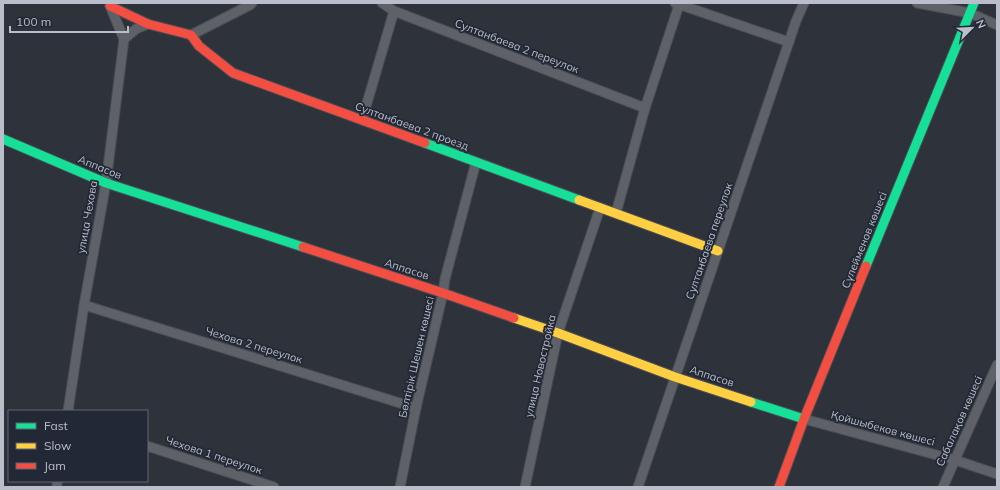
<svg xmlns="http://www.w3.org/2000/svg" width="1000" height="490" viewBox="0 0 1000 490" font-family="Mulish,sans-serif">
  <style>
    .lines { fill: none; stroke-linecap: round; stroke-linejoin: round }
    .street-casing { stroke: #4a4d53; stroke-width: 11 }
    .fast-casing { stroke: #4a4d53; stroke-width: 11 }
    .slow-casing { stroke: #4a4d53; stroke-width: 11 }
    .jam-casing { stroke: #4a4d53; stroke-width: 11 }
    .street { stroke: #5e6168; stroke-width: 9 }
    .fast { stroke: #16e098; stroke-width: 9 }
    .slow { stroke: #ffcf43; stroke-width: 9 }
    .jam { stroke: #f24e42; stroke-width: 9 }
    .labels { text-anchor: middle; stroke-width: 3.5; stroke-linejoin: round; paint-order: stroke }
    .street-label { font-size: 11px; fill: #babeca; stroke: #222835 }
  </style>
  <rect width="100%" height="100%" fill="#2e323a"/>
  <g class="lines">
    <defs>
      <g id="street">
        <polyline points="382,3 394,11 645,108"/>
        <polyline points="675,3 789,42"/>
        <polyline points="917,3 970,13 997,25"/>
        <polyline points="191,35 250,5 252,3"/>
        <polyline points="124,39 136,29 148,24"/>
        <polyline points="362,120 394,11"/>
        <polyline points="616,213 645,108 679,5"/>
        <polyline points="84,305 416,408"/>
        <polyline points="68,411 84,305 106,183 124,39 110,6"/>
        <polyline points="804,419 955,460 997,474"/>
        <polyline points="147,446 274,487"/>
        <polyline points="57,487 57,481"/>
        <polyline points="400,487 416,408 443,293 445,279 476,162"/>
        <polyline points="525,487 558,333 600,208"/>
        <polyline points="638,487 796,21 804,3"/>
        <polyline points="943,487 997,365"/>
      </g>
      <g id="fast">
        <polyline points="3,139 106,183 303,247"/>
        <polyline points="425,143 579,200"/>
        <polyline points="866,266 974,3"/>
        <polyline points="751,402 804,419"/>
      </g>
      <g id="slow">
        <polyline points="579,200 718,251"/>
        <polyline points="514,318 558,333 675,377 751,402"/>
      </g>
      <g id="jam">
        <polyline points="110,6 148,24 191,35 199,46 233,73 425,143"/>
        <polyline points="303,247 443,293 514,318"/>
        <polyline points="779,487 804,419 866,266"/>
      </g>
    </defs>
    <use href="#street" class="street-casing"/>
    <use href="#fast" class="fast-casing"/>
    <use href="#slow" class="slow-casing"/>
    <use href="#jam" class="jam-casing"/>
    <use href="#street" class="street"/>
    <use href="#fast" class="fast"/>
    <use href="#slow" class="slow"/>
    <use href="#jam" class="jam"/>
  </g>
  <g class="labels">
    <g class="street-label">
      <text transform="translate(517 46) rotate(21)" y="4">Султанбаева 2 переулок</text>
      <text transform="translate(412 126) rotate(20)" y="4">Султанбаева 2 проезд</text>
      <text transform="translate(100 167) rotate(22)" y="4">Аппасов</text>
      <text transform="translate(87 217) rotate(-80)" y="4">улица Чехова</text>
      <text transform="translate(864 240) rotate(-68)" y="4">Сүлейменов көшесі</text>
      <text transform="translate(709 241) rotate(-71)" y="4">Султанбаева переулок</text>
      <text transform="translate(407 269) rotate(18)" y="4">Аппасов</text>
      <text transform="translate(254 345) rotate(17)" y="4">Чехова 2 переулок</text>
      <text transform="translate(416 357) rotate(-77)" y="4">Бөлтірік Шешен көшесі</text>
      <text transform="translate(540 366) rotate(-77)" y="4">улица Новостройка</text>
      <text transform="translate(712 376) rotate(18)" y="4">Аппасов</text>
      <text transform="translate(959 421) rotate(-66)" y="4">Сабалақов көшесі</text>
      <text transform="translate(883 428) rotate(15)" y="4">Қойшыбеков көшесі</text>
      <text transform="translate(214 455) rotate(18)" y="4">Чехова 1 переулок</text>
    </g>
  </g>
  <rect width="1000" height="490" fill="none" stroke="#babeca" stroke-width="8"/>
  <rect x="8" y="410" width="140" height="72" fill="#222835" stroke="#5f6471"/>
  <rect x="16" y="423" width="20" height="6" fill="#16e098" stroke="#5f6471"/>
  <text x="44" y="430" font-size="12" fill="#babeca">Fast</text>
  <rect x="16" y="443" width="20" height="6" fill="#ffcf43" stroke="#5f6471"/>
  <text x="44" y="450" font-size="12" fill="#babeca">Slow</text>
  <rect x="16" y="463" width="20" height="6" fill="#f24e42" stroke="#5f6471"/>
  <text x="44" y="470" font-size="12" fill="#babeca">Jam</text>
  <g transform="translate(972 28) rotate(66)" stroke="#222835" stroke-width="3" paint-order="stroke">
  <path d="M0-3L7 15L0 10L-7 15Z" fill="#babeca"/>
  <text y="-6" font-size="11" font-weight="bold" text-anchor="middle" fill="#babeca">N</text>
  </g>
  <path d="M10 26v6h118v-6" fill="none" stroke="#babeca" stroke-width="2"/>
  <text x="16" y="26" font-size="12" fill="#babeca" stroke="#222835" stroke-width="3" paint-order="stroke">100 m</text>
</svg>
